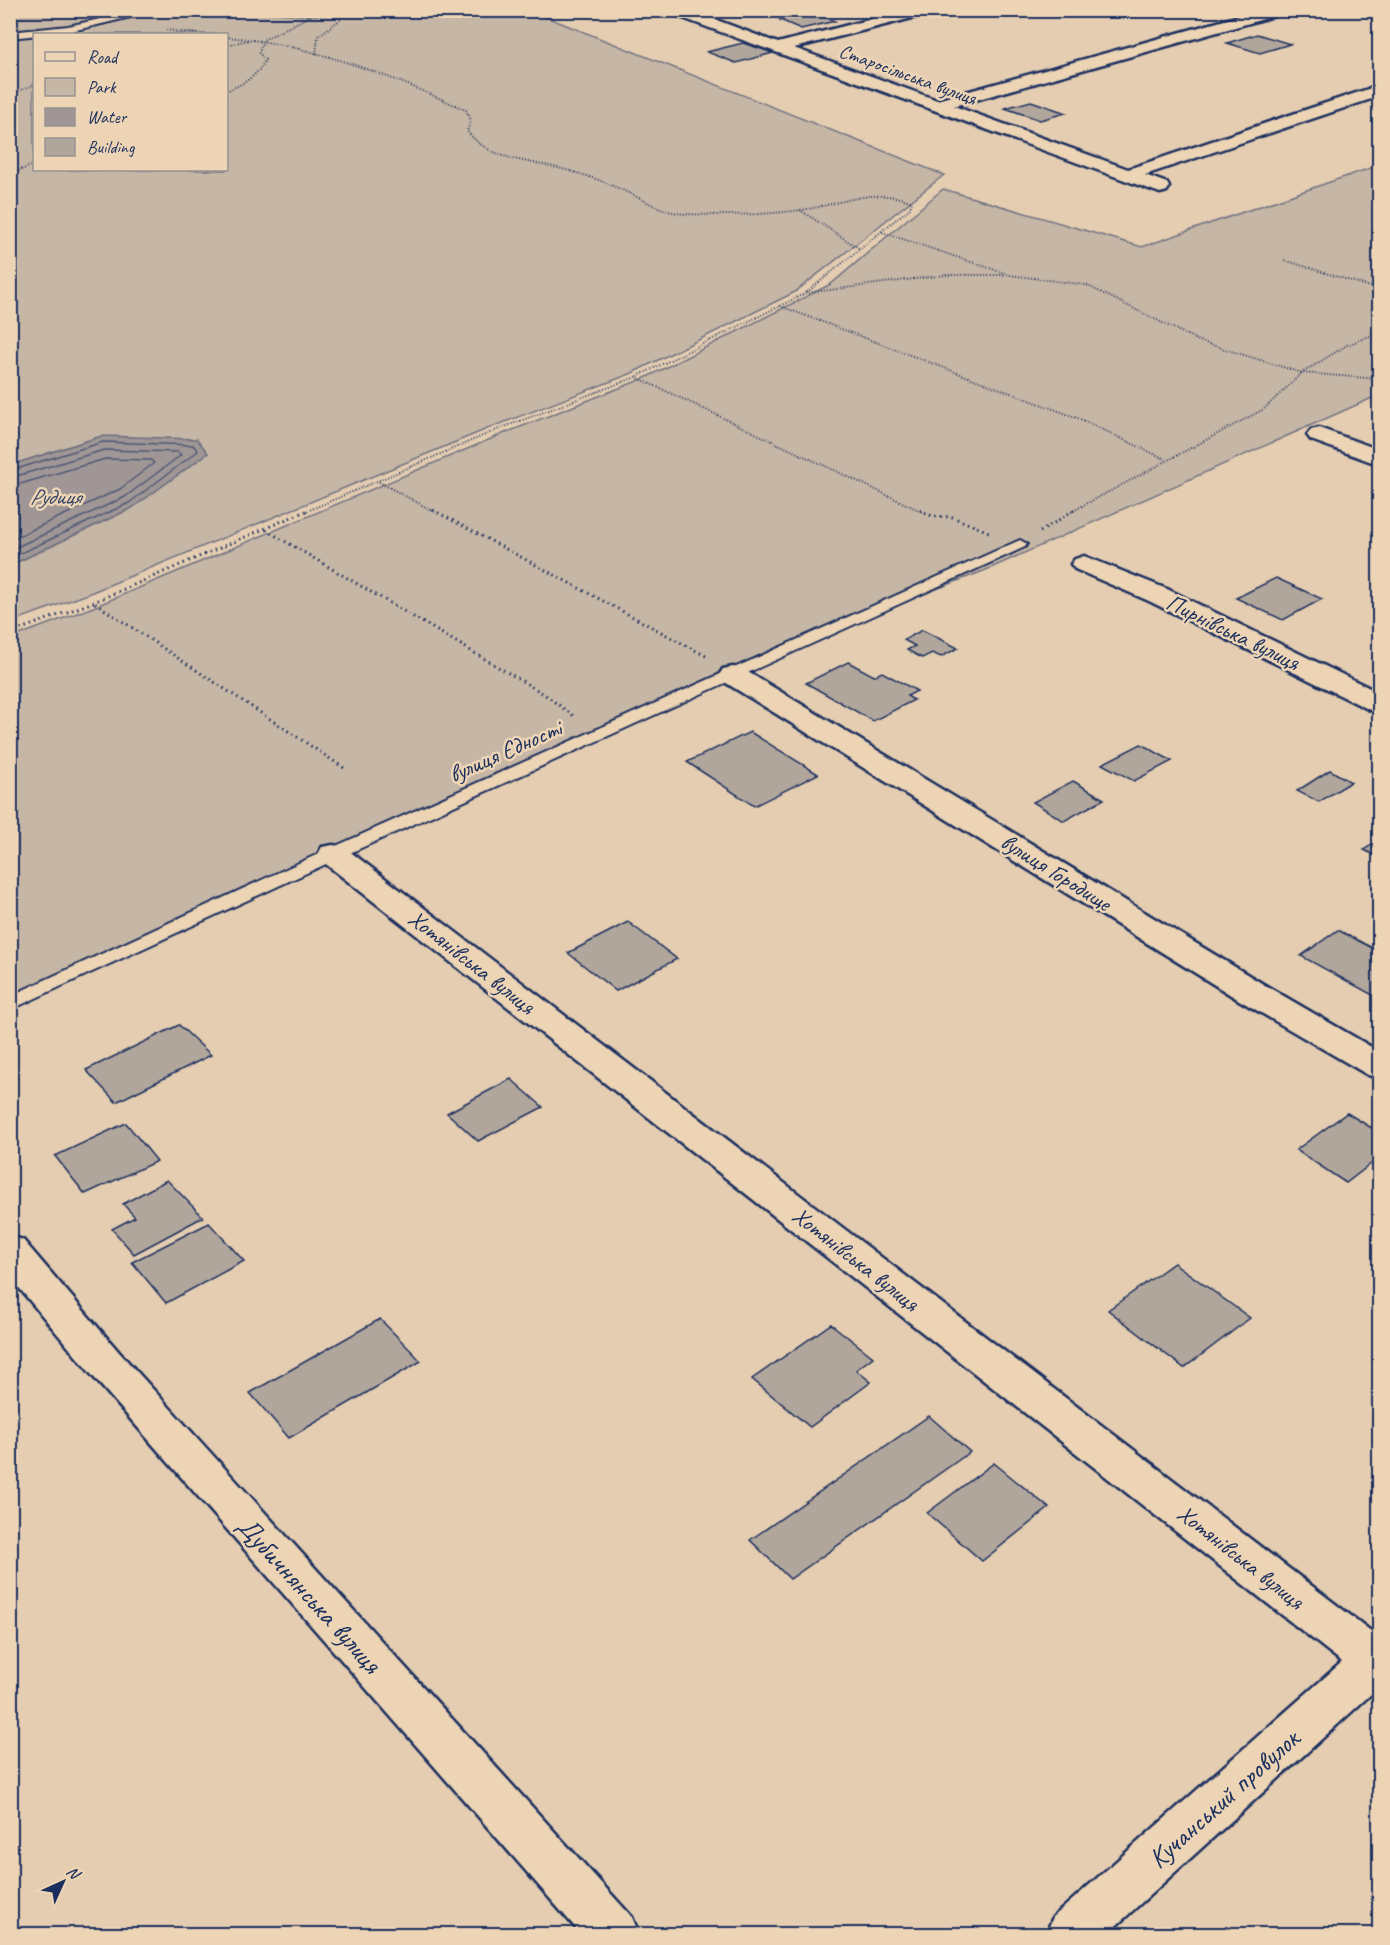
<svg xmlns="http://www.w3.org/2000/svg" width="1390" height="1945" viewBox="0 0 1390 1945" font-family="Caveat,sans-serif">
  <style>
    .green { fill: #c6b6a5; stroke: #707282; stroke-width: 1.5; fill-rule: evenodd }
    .water { fill: #9f9695; stroke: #6a6d7f; stroke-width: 1.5 }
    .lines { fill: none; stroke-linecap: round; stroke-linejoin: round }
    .shore { stroke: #505874; stroke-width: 1.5 }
    .building { fill: #b1a69c; stroke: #1b2f5e; stroke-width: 1.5 }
    .service-casing { stroke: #1b2f5e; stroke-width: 4 }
    .minor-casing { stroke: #1b2f5e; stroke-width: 5 }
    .path-far1 { stroke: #1b2f5e; stroke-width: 2; stroke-dasharray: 1 2; stroke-linecap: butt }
    .path { stroke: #1b2f5e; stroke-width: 3; stroke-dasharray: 1.5 4; stroke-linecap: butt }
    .service { fill: #ecd4b4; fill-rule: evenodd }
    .minor { fill: #ecd4b4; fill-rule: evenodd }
    .labels { text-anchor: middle; stroke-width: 5; stroke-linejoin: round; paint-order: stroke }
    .far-street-label { font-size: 20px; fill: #1b2f5e; stroke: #ecd4b4 }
    .far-water-label { font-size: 22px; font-style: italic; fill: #354469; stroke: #ecd4b4 }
    .street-label { font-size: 24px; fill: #1b2f5e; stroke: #ecd4b4 }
    .near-street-label { font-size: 28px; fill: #1b2f5e; stroke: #ecd4b4 }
  </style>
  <rect width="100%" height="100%" fill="#e4cdb1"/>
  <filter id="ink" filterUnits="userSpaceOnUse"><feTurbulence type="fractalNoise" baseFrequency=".0167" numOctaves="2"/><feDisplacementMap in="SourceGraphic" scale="12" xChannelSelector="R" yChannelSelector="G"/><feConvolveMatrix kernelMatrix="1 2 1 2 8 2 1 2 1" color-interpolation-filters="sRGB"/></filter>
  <g filter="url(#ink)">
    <g class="green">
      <path d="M 11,11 L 531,11 L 944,175 L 795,292 L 630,374 L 492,427 L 85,595 L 11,622 L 11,565 L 132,508 L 102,436 L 11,465 ZM 34,34 L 226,34 L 226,170 L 34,170 Z"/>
      <polygon points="1379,165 1379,395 986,570 731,668 11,997 11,638 96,606 505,433 645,378 831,284 943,189 1142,247"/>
    </g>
    <polygon class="water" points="102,436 197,439 208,453 132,508 11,565 11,465"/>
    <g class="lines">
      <g class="shore">
        <polyline points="10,471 103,442 193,445 198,451 129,503 10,558"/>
        <polyline points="10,478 104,450 178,452 181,455 125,497 10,550"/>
        <polyline points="10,487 105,459 151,460 154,463 120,489 10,540"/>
      </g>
    </g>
    <g class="building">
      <polygon points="814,13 835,21 801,29 780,20"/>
      <polygon points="1257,34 1290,44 1260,53 1227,43"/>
      <polygon points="743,43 773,53 736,63 707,52"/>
      <polygon points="1031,101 1066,113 1040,120 1005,108"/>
      <polygon points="1276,578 1322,599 1283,620 1236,598"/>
      <polygon points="922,630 958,648 941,657 932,653 922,658 907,650 915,646 904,640"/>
      <polygon points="848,662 874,676 882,672 917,691 907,696 914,700 873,721 806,683"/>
      <polygon points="750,732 818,774 754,806 687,762"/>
      <polygon points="1141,744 1172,761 1134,781 1102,764"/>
      <polygon points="1330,770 1351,782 1319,802 1297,791"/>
      <polygon points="1073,781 1104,799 1064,821 1033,802"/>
      <polygon points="1379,840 1380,858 1364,850"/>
      <polygon points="628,922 677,959 616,991 568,953"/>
      <polygon points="1338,930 1380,952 1380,997 1378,998 1301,956"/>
      <polygon points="179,1025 211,1055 116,1102 86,1070"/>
      <polygon points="511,1079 543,1107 478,1141 447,1113"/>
      <polygon points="1347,1113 1380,1133 1380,1157 1346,1183 1296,1150"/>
      <polygon points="126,1123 157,1161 85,1194 55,1156"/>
      <polygon points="167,1180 203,1217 134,1254 112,1229 135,1217 123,1204"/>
      <polygon points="209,1223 244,1261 166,1303 132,1262"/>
      <polygon points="1174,1263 1250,1318 1184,1368 1108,1310"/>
      <polygon points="380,1319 421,1361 289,1438 250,1393"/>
      <polygon points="831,1324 873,1357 856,1370 871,1382 810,1427 752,1379"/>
      <polygon points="929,1416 970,1452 790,1579 750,1540"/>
      <polygon points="994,1463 1049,1508 982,1561 927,1513"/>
    </g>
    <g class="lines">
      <defs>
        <g id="service">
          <polygon points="141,10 160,10 68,32 10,38 10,32 68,26"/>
          <polygon points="1020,540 1027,544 1025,547 339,858 10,1010 10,996 327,850"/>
        </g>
        <g id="minor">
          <polygon points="667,10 690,10 778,43 907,10 934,10 932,13 794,48 937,100 1261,10 1287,10 1285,13 954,106 1128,169 1380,85 1380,96 1145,175 1167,183 1169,187 1167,191 1160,193 669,13"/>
          <polygon points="1319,428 1380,450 1380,465 1311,440 1307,435 1311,430"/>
          <polygon points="1084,556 1167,589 1380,693 1380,712 1370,710 1149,601 1075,569 1071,564 1075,559"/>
          <polygon points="733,667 743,669 1263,984 1380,1052 1380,1078 1368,1075 1239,1000 723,681 719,675 723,669"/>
          <polygon points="333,845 344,847 1380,1638 1380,1686 1107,1934 1046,1934 1053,1917 1342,1662 322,861 318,854 322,847"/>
          <polygon points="10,1236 23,1240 119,1352 632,1917 639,1934 581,1934 91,1374 10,1277"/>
        </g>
      </defs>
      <use href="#service" class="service-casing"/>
      <use href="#minor" class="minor-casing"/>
      <g class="path-far1">
        <polyline points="242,10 310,16 353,10"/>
        <polyline points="166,30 198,34"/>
        <path d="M 226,37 C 311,44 388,75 466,110 L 471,120 L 467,131 C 490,161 528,160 562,169 C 583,174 603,181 622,190 C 644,199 662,213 686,214 C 724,216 763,215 801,210 C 840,205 873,186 912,202 L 910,208 L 806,293 L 636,377 L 499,429 L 305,512"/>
        <polyline points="226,45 249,40"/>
        <polyline points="316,54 318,36 340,20 342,13"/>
        <path d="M 226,91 C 243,84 257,77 265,60 L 259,53 L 263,40 L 310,16"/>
        <polyline points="10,94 34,85"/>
        <polyline points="10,174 34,165"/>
        <polyline points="800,210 860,249"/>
        <polyline points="882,232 1010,275 1086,285 1199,341 1302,373 1380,379"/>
        <polyline points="1284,260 1380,290"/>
        <polyline points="806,293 946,275 1005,275"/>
        <polyline points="780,306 1080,419 1165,459"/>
        <polyline points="636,377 923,512"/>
        <polyline points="379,482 435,512"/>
        <polyline points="1071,512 1264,409 1302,373 1347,345 1380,332"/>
      </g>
      <g class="path">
        <polyline points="433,510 706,656"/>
        <polyline points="920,510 932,516 952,517 989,532"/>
        <polyline points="266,530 544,694 575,717"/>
        <polyline points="1040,532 1074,510"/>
        <polyline points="95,603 347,770"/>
        <polyline points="10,633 94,602 308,510"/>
      </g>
      <use href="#service" class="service"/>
      <use href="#minor" class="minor"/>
    </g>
  </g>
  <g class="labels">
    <g class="far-street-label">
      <text transform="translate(908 74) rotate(20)" y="7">Старосільська вулиця</text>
    </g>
    <g class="far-water-label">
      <text x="55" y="504">Рудиця</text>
    </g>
    <g class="street-label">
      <text transform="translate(1233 632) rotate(26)" y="8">Пирнівська вулиця</text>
      <text transform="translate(505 751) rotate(-24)" y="8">вулиця Єдності</text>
      <text transform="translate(1056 872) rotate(32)" y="8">вулиця Городище</text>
      <text transform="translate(472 962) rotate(38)" y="8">Хотянівська вулиця</text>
      <text transform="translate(856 1259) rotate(38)" y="8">Хотянівська вулиця</text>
      <text transform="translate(1241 1557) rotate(38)" y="8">Хотянівська вулиця</text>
    </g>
    <g class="near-street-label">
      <text transform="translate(310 1594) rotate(48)" y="10">Дубичнянська вулиця</text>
      <text transform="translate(1223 1798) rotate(-42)" y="10">Кучанський провулок</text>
    </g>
  </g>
  <rect width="1390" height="1945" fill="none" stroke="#ecd4b4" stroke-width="36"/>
  <rect x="18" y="18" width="1354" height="1909" fill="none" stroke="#1b2f5e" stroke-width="2" filter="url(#ink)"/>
  <rect x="33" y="33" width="195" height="138" fill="#ecd4b4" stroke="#989292" stroke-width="1.5"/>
  <rect x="45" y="52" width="30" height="9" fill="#ecd4b4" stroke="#989292" stroke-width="1.5"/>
  <text x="87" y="63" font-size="18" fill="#1b2f5e">Road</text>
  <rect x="45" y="78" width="30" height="18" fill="#c6b6a5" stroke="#989292" stroke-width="1.5"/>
  <text x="87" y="93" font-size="18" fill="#1b2f5e">Park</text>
  <rect x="45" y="108" width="30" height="18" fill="#9f9695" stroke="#989292" stroke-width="1.5"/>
  <text x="87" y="123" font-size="18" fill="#1b2f5e">Water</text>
  <rect x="45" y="138" width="30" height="18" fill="#b1a69c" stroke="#989292" stroke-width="1.5"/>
  <text x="87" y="153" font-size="18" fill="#1b2f5e">Building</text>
  <g transform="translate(63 1882) rotate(45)" stroke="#ecd4b4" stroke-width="4.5" paint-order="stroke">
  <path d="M0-4.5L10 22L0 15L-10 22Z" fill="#1b2f5e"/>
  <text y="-9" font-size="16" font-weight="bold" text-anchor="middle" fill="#1b2f5e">N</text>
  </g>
</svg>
